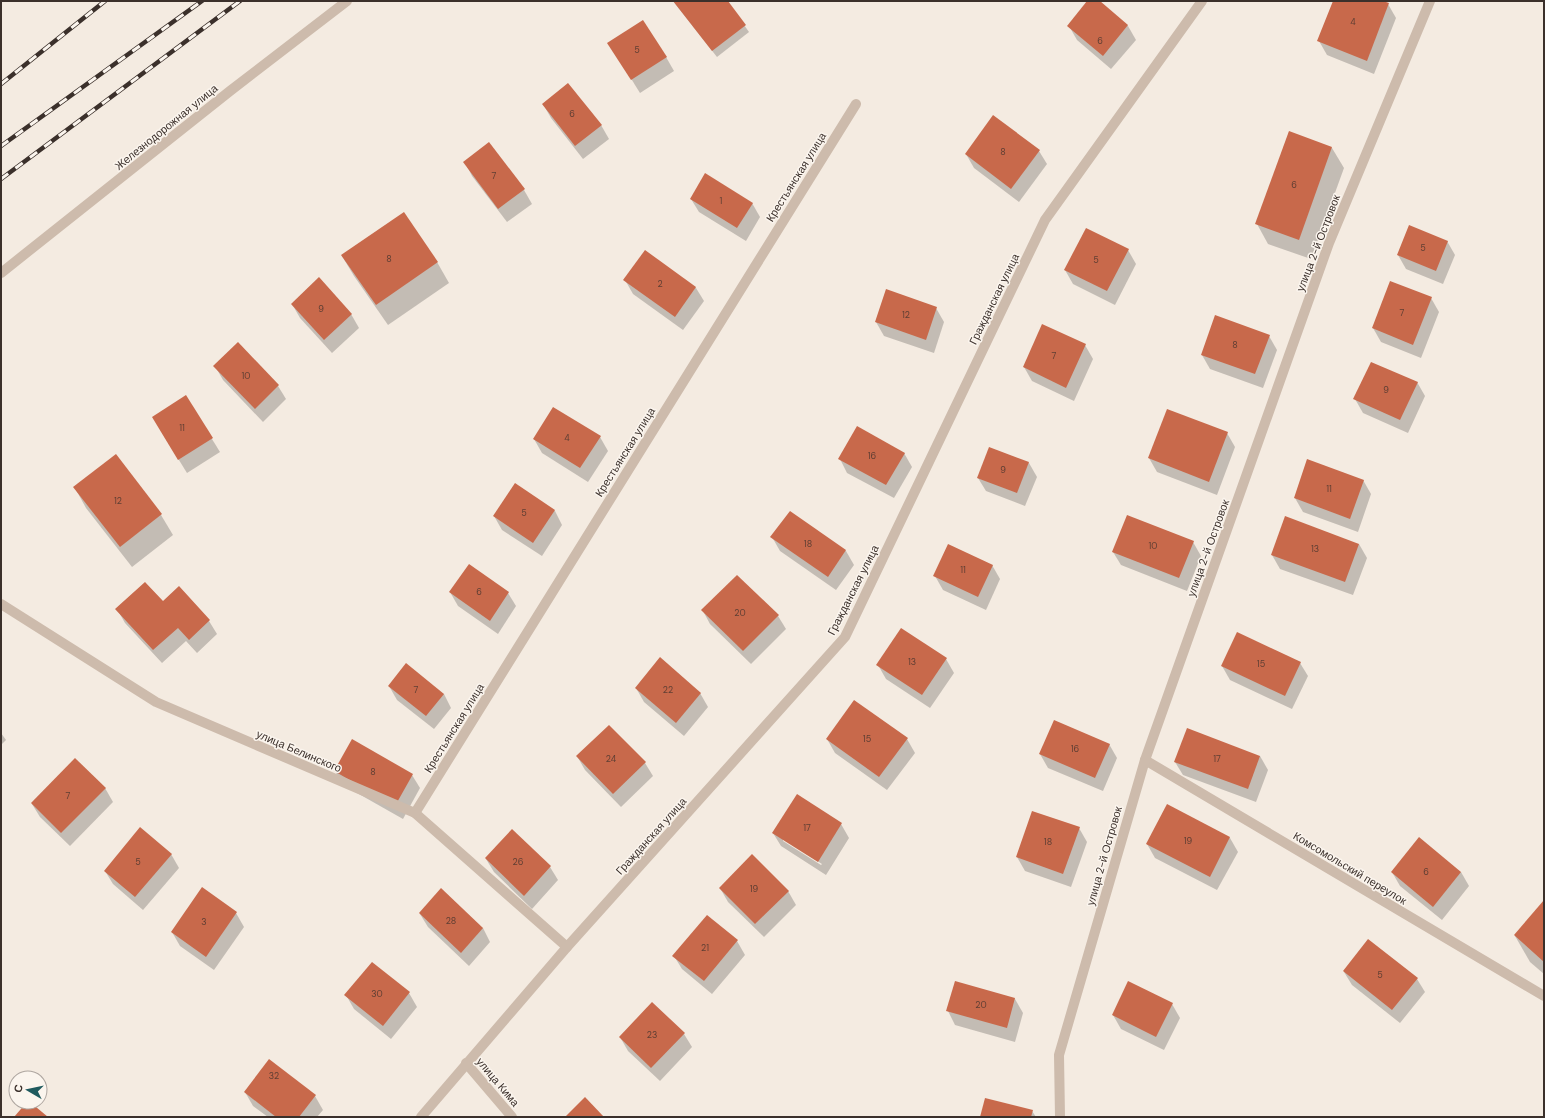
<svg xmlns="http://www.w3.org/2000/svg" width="1545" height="1118" viewBox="0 0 1545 1118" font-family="'DM Sans',sans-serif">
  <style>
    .shadow { fill: #0003; fill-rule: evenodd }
    .building { fill: #c8694b }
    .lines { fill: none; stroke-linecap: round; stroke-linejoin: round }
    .minor { stroke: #cdbbac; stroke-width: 10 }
    .tertiary { stroke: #cdbbac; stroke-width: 10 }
    .rail-casing { stroke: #3b302b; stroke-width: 4.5 }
    .rail { stroke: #fbf5ee; stroke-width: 3; stroke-dasharray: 9; stroke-linecap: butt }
    .labels { text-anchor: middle; stroke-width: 3; stroke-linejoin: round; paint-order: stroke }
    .number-label { font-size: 9px; fill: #5e3e33 }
    .street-label { font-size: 11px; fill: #3b302b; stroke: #fbf5ee }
  </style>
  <rect width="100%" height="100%" fill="#f4ebe1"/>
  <g class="shadow">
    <polygon points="673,1 727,1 749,32 717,57"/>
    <polygon points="1089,1 1098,1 1128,26 1136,40 1111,69 1077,40 1069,26"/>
    <polygon points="1334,1 1381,1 1388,4 1396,18 1374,74 1327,55 1319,41"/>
    <polygon points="617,56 666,57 674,71 640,93"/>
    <polygon points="543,104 601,125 609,139 583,159 551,118"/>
    <polygon points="1289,132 1332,148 1344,168 1311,259 1268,244 1257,224"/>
    <polygon points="489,144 524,190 532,204 507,222 472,176 465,162"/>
    <polygon points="1039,151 1047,164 1019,202 974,168 966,154"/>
    <polygon points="691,199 752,203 760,217 746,241 699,212"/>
    <polygon points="1447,241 1455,255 1443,284 1406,269 1398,255"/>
    <polygon points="1128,250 1136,264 1115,305 1073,284 1065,270"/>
    <polygon points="645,251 696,288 704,301 683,330 633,294 625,280"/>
    <polygon points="342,256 437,262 449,283 388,325 354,276"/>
    <polygon points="1391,282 1431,298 1439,312 1421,358 1381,342 1373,328"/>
    <polygon points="292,304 351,314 359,328 332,353 300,318"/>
    <polygon points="936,308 944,322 934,353 884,336 876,322"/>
    <polygon points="1269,336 1277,350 1263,388 1210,369 1202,355"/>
    <polygon points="238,343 278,386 286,399 263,422 223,380 215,366"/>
    <polygon points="1085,345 1093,359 1074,401 1032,381 1024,367"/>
    <polygon points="1417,382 1425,396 1408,433 1363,413 1355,399"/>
    <polygon points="186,397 220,452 187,473 161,431"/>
    <polygon points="1227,433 1235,447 1217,495 1157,472 1149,458"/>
    <polygon points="600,437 608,451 588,482 542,453 534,439"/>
    <polygon points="990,448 1029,463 1037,477 1025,506 986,491 978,478"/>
    <polygon points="904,453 912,467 894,498 847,473 840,459"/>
    <polygon points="116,456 161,515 173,535 132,567 86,508 75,488"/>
    <polygon points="1363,480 1371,494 1358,532 1303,512 1295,498"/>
    <polygon points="515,484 555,511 562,525 542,556 502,530 494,516"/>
    <polygon points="790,512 846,551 854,565 836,590 780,551 772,537"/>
    <polygon points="1193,542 1201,556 1187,591 1121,565 1113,552"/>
    <polygon points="1359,544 1367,558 1353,595 1280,569 1272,555"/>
    <polygon points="992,565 1000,579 986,610 943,590 935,576"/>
    <polygon points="179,588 209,621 217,634 197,653 186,641 162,663 125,623 117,609 163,602"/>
    <polygon points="450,592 508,593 516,606 498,634 458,606"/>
    <polygon points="703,611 778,616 786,629 751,664 710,624"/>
    <polygon points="946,659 954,673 930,708 886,679 878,665"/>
    <polygon points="1300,663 1308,676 1292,709 1230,680 1222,666"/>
    <polygon points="389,686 444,694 451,708 434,729 397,700"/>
    <polygon points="636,688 700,693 708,707 684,736 644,702"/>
    <polygon points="1,733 6,740 1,745"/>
    <polygon points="827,739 907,739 915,753 887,790 835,753"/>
    <polygon points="1109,744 1117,758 1103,791 1048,768 1040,754"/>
    <polygon points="577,756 645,763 653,776 621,807 585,770"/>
    <polygon points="1260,756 1268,770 1256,802 1183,775 1175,762"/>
    <polygon points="335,771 412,775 420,788 403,819 343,785"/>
    <polygon points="105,788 113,802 70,846 40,817 32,804"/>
    <polygon points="1167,806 1230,838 1238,852 1217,890 1155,858 1147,844"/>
    <path d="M 841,824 L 849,838 L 826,875 L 781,846 L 773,833 ZM 783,839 L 822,864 L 821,865 L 783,841 Z"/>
    <polygon points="1079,828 1087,842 1071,887 1025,871 1017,857"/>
    <polygon points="171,854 179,868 143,910 113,884 105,871"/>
    <polygon points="486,859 550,867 558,880 532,909 494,872"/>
    <polygon points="1392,872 1461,872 1469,886 1442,920 1400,886"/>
    <polygon points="720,888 788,891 796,905 764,937 728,902"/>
    <polygon points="1544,901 1544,974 1530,962 1515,936"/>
    <polygon points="236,913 244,927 214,970 180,946 172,932"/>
    <polygon points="420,914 483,928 490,942 469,966 428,927"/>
    <polygon points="707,916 737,941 745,955 712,994 682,969 674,956"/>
    <polygon points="372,963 409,993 417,1007 391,1039 354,1009 346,995"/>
    <polygon points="1344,972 1417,979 1425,992 1400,1023 1352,985"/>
    <polygon points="1015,999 1023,1013 1015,1042 955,1025 948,1011"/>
    <polygon points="1172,1004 1180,1018 1164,1050 1121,1029 1113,1015"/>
    <polygon points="684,1034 692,1047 660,1081 628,1051 620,1037"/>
    <polygon points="245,1092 315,1096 323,1110 317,1117 268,1117 253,1106"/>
    <polygon points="1032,1111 1036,1117 981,1117"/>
  </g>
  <g class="building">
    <polygon points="673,1 728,1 746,25 712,51"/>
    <polygon points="1087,1 1100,1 1128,25 1103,56 1067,26"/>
    <polygon points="1333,1 1383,1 1389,3 1367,61 1317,41"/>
    <polygon points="643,20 667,57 631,80 607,43"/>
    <polygon points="568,83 602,125 575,146 542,104"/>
    <polygon points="993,115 1040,150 1011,189 965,154"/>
    <polygon points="1289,131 1332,147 1299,240 1255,224"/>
    <polygon points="489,142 525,189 498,209 463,162"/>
    <polygon points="705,173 753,203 737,228 690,199"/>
    <polygon points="404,212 438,262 376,305 341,255"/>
    <polygon points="1409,225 1448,241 1436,271 1397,255"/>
    <polygon points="1086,228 1129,249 1107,291 1064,270"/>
    <polygon points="645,250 696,287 675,317 623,280"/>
    <polygon points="319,277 352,314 324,340 291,304"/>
    <polygon points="1390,281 1432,297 1413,345 1372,328"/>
    <polygon points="886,289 937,307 926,340 875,322"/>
    <polygon points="1215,315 1270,335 1255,374 1201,355"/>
    <polygon points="1042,324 1086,344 1066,388 1023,367"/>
    <polygon points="238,342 279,385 255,409 213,366"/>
    <polygon points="1371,362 1418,382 1400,420 1353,399"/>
    <polygon points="186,395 213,438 178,460 152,417"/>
    <polygon points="553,407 601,436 580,468 533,439"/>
    <polygon points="1167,409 1228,432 1209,482 1148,458"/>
    <polygon points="857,426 905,453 886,485 838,459"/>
    <polygon points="989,447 1029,462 1017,493 977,478"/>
    <polygon points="116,454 162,514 120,547 73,487"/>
    <polygon points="1307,459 1364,480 1350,519 1294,498"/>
    <polygon points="515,483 555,510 533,543 493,516"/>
    <polygon points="790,511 846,550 828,577 770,537"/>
    <polygon points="1127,515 1194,541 1179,578 1112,552"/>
    <polygon points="1285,516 1359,544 1345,582 1271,555"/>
    <polygon points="948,544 993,565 978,597 933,576"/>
    <polygon points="469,564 509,592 490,621 449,592"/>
    <polygon points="737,575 779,615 743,651 701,610"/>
    <polygon points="145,582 163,601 179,586 210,620 189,640 178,628 153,650 115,609"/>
    <polygon points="901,628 947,658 922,695 876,665"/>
    <polygon points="1237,632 1301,662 1285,696 1221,666"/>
    <polygon points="660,657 701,693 676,723 635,688"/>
    <polygon points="406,663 444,694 426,716 388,686"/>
    <polygon points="854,700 908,738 879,777 826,739"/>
    <polygon points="1054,720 1110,744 1095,778 1039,754"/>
    <polygon points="609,725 646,762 613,794 576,756"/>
    <polygon points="1187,728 1260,756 1248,789 1174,762"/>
    <polygon points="352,739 413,774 395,806 334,771"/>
    <polygon points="75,758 106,788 61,833 31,803"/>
    <polygon points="797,794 842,823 818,862 772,833"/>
    <polygon points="1167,804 1230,837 1210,877 1146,844"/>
    <polygon points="1032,811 1080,827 1063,874 1016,857"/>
    <polygon points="140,827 172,854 135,897 104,871"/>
    <polygon points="512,829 551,866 524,896 485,858"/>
    <polygon points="1419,837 1461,872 1433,907 1391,872"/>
    <polygon points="752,854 789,891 755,924 719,888"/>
    <polygon points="202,887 237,912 206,957 171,932"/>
    <polygon points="441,888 483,928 461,953 419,913"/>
    <polygon points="1544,900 1544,962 1514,935"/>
    <polygon points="707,915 738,940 704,981 672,956"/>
    <polygon points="1368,939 1418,978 1392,1010 1343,971"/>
    <polygon points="372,962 410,992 383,1026 344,995"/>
    <polygon points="955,981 1015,998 1007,1028 946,1011"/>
    <polygon points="1128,981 1173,1003 1156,1037 1112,1015"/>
    <polygon points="652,1002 685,1033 651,1068 619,1037"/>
    <polygon points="269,1059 316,1095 299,1117 276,1117 244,1092"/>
    <polygon points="585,1097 604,1117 565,1117"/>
    <polygon points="985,1098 1033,1110 1031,1117 980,1117"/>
    <polygon points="27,1102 30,1102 48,1117 14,1117"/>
  </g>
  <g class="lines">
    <g class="minor">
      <polyline points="1,273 230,91 347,1"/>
      <polyline points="1,604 156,702 415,813 567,947"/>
      <polyline points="1145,760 1544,996"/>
      <polyline points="415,813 856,104"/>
      <polyline points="466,1063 512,1117"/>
      <polyline points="1060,1117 1059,1055 1145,760 1329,243 1430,1"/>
    </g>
    <polyline class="tertiary" points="421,1117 567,947 845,637 1045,220 1202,1"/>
    <defs>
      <g id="rail">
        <polyline points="1,84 105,1"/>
        <polyline points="1,146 202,1"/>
        <polyline points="1,179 240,1"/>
      </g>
    </defs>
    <use href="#rail" class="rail-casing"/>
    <use href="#rail" class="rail"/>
  </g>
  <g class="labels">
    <g class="number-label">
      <text x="1353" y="25">4</text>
      <text x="1100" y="44">6</text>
      <text x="637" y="53">5</text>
      <text x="572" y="117">6</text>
      <text x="1003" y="155">8</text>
      <text x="494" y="179">7</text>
      <text x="1294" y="188">6</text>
      <text x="721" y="204">1</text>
      <text x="1423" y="251">5</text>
      <text x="389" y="262">8</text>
      <text x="1096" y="263">5</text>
      <text x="660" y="287">2</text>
      <text x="321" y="312">9</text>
      <text x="1402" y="316">7</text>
      <text x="906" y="318">12</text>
      <text x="1235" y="348">8</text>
      <text x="1054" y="359">7</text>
      <text x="246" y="379">10</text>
      <text x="1386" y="393">9</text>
      <text x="182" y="431">11</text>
      <text x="567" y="441">4</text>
      <text x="872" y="459">16</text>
      <text x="1003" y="473">9</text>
      <text x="1329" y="492">11</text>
      <text x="118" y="504">12</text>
      <text x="524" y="516">5</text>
      <text x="808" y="547">18</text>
      <text x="1153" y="549">10</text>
      <text x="1315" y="552">13</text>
      <text x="963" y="573">11</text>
      <text x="479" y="595">6</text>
      <text x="740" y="616">20</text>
      <text x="912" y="665">13</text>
      <text x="1261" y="667">15</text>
      <text x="416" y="693">7</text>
      <text x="668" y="693">22</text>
      <text x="867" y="742">15</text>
      <text x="1075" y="752">16</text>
      <text x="611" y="762">24</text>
      <text x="1217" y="762">17</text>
      <text x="373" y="775">8</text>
      <text x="68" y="799">7</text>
      <text x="807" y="831">17</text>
      <text x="1188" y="844">19</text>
      <text x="1048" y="845">18</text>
      <text x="138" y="865">5</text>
      <text x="518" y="865">26</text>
      <text x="1426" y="875">6</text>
      <text x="754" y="892">19</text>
      <text x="451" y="924">28</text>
      <text x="204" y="925">3</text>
      <text x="705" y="951">21</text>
      <text x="1380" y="978">5</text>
      <text x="377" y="997">30</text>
      <text x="981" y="1008">20</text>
      <text x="652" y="1038">23</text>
      <text x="274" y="1079">32</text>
    </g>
    <g class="street-label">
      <text transform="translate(166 127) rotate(-39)" y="4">Железнодорожная улица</text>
      <text transform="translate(796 177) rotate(-58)" y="4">Крестьянская улица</text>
      <text transform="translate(1318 243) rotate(-69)" y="4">улица 2-й Островок</text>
      <text transform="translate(994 299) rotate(-64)" y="4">Гражданская улица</text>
      <text transform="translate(625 452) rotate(-58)" y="4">Крестьянская улица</text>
      <text transform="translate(1208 548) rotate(-70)" y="4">улица 2-й Островок</text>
      <text transform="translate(853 590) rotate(-63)" y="4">Гражданская улица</text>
      <text transform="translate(454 728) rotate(-58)" y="4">Крестьянская улица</text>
      <text transform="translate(299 751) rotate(23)" y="4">улица Белинского</text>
      <text transform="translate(651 836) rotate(-48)" y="4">Гражданская улица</text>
      <text transform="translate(1104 856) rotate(-74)" y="4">улица 2-й Островок</text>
      <text transform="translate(1350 868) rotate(31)" y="4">Комсомольский переулок</text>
      <text transform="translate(498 1082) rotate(50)" y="4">улица Кима</text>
    </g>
  </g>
  <rect width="1545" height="1118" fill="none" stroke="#3b302b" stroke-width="4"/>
  <g transform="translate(28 1090) rotate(279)"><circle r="19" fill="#fbf5ee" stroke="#aea6a0"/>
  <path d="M0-3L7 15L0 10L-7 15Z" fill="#1f5a5e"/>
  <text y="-6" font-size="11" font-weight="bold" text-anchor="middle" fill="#3b302b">С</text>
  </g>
</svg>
